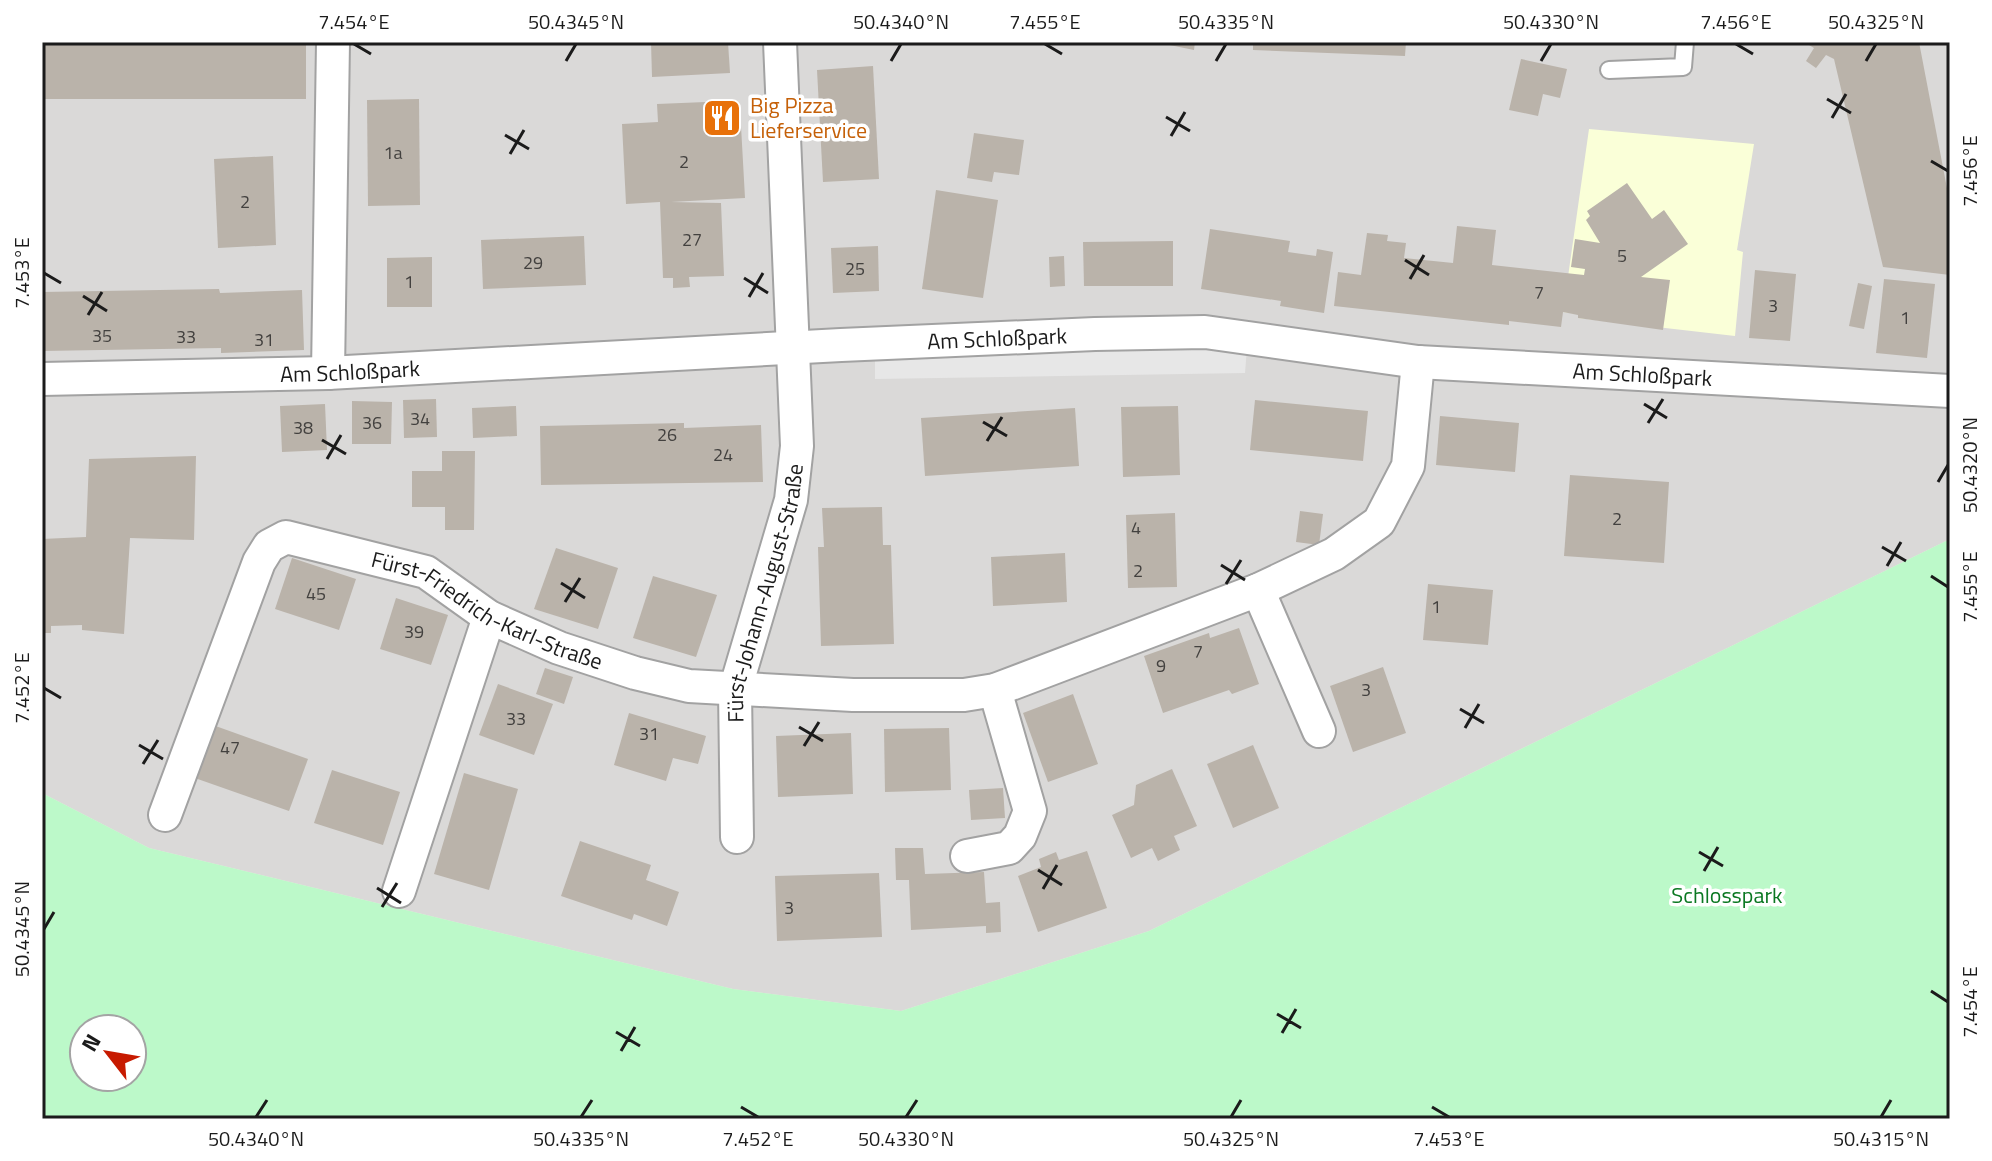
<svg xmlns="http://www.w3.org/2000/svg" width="1992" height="1161" viewBox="0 0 1992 1161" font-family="'Titillium Web',sans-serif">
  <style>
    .residential { fill: #dad9d8 }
    .education { fill: #faffd8 }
    .park { fill: #bcf9c9; fill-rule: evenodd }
    .parking { fill: #e7e7e7 }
    .building { fill: #bab3aa }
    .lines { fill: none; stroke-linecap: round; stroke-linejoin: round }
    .lane-casing { stroke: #a2a2a2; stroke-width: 20 }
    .street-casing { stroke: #a2a2a2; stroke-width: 36 }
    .lane { stroke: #fff; stroke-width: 16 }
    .street { stroke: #fff; stroke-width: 32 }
    .ticks { fill: none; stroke: #1b1b1b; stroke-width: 3 }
    .labels { text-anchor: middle; stroke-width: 7; stroke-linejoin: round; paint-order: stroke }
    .number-label { font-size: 18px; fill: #43413f }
    .food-label { font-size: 22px; fill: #c56008; stroke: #fff; text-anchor: start }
    .street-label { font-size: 22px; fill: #1b1b1b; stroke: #fff }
    .park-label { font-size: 22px; fill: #0b7822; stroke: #fff }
    .neatline { fill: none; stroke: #1b1b1b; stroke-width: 3 }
    .ticks-label { font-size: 20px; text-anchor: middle; fill: #1b1b1b }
  </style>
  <rect width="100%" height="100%" fill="#edebe1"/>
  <polygon class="residential" points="42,42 1950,42 1950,539 1149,931 901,1011 733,989 149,848 42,793"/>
  <polygon class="education" points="1589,129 1754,144 1737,250 1743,252 1735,336 1578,318 1578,314 1563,312"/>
  <path class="park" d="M 1950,539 L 1950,1119 L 42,1119 L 42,793 L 149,848 L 733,989 L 901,1011 L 1149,931 ZM 84,1029 L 132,1029 L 132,1077 L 84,1077 Z"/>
  <polygon class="parking" points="1247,348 1245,373 875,379 875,352"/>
  <g class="building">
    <rect x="42" y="42" width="264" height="57"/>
    <polygon points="651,42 728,42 730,73 652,77"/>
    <polygon points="1155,42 1195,42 1194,50"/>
    <polygon points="1253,42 1406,42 1405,56 1253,50"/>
    <polygon points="1804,42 1919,42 1950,204 1950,275 1883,267 1834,59 1826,55 1816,68 1806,61 1814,48"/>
    <polygon points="1521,59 1567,69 1560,98 1543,94 1538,116 1509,110"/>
    <polygon points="873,66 879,179 823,182 817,70"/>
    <polygon points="419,99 420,205 368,206 367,100"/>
    <polygon points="730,101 731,126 741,126 745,198 671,202 721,203 724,276 689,277 690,287 673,288 673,278 663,278 660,202 626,204 622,124 658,122 657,104"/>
    <polygon points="974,133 1024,140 1019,175 994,172 992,182 967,178"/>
    <polygon points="273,156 276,245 218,248 214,159"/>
    <polygon points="1627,183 1652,219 1664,210 1688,244 1641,277 1670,280 1663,330 1578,318 1578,315 1563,312 1561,327 1509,321 1509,325 1334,306 1338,272 1361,275 1367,233 1388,235 1387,241 1406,243 1404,258 1453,263 1457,226 1496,230 1492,265 1584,275 1585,269 1571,267 1575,239 1600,243 1586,220 1590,216 1587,211"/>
    <polygon points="936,190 998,200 983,298 922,289"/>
    <polygon points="1210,229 1290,241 1288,252 1316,256 1317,249 1333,252 1324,313 1280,306 1281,301 1201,289"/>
    <polygon points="584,236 586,285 483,289 481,240"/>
    <polygon points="1173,241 1173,286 1084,286 1083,242"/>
    <polygon points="878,246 879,291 833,293 831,248"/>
    <polygon points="1064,256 1065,286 1050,287 1049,257"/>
    <polygon points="432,257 432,307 387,307 387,258"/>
    <polygon points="1755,270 1796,274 1790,341 1749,338"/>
    <polygon points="1884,279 1935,284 1927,358 1876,353"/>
    <polygon points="1858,283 1872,286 1864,329 1849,326"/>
    <polygon points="219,289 220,293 302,290 304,350 221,353 221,348 42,351 42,292"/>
    <polygon points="436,399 437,437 404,438 403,400"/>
    <polygon points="1255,400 1368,411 1363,461 1250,450"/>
    <polygon points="352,401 392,402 391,444 352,444"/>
    <polygon points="325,404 327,450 282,452 280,406"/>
    <polygon points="516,406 517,436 473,438 472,408"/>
    <polygon points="1178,406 1180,475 1123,477 1121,407"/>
    <polygon points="1075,408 1079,466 925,476 921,418"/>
    <polygon points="1440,416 1519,423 1515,472 1436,465"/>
    <polygon points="684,423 684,428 761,425 763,482 541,485 540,426"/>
    <polygon points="442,451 475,451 474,530 445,530 445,507 412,507 412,471 442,471"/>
    <polygon points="196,456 194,540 130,538 124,634 82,630 82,625 51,626 51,633 42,633 42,539 86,537 89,459"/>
    <polygon points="1570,475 1669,482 1664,563 1564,556"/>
    <polygon points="882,507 883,545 891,545 894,644 821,646 818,547 824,547 822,508"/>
    <polygon points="1300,511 1323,514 1319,545 1296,542"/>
    <polygon points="1175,513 1177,587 1128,588 1126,515"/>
    <polygon points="556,548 618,568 598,629 534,609"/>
    <polygon points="1065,553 1067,602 993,606 991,557"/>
    <polygon points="292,558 356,579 339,630 275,609"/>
    <polygon points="653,576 717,595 696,657 633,638"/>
    <polygon points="1428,584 1493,590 1488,645 1423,640"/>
    <polygon points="396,598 448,615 431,665 380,649"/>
    <polygon points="1239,628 1259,684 1232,694 1229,690 1163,713 1144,656 1209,633 1210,638"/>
    <polygon points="1383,667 1406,733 1353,752 1330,686"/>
    <polygon points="545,668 573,677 564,704 536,694"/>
    <polygon points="498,684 553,704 534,755 479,735"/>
    <polygon points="1073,694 1098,764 1048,782 1023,713"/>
    <polygon points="629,713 706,736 698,764 673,758 666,781 614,765"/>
    <polygon points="210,724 308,759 289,811 192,777"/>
    <polygon points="949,728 951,790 885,792 884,729"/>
    <polygon points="851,733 853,794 778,797 776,736"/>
    <polygon points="1253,745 1279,808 1233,828 1207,764"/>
    <polygon points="1172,769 1197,826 1174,836 1180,850 1158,861 1152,848 1131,858 1112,815 1134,805 1136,785"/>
    <polygon points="332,770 400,792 383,845 314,823"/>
    <polygon points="464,773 518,789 489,890 434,874"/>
    <polygon points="1003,788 1005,818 971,820 969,790"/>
    <polygon points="580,841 651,865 646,880 679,892 667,926 634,914 632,920 561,896"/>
    <polygon points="895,848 923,848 925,874 984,872 986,903 1000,902 1001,932 986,933 986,926 911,930 909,880 896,880"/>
    <polygon points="1087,851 1107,908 1038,932 1018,876 1041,867 1039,859 1056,852 1059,860"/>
    <polygon points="879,873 882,937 777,941 775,876"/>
  </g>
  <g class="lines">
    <defs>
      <polyline id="lane" points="1609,70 1683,67 1685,42"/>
      <g id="street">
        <polyline points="328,373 333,42"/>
        <path id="s1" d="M 42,379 L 328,373 L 841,345 L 1095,334 L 1205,332 L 1418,362 L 1950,391"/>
        <polyline points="1258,590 1319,731"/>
        <path id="s2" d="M 165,815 L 259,562 L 269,546 L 286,537 L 426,572 L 489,617 L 559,648 L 635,673 L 689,686 L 853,695 L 964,695 L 995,690 L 1258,590 L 1334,554 L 1379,522 L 1408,466 L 1418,362"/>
        <path id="s3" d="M 737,837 L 735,690 L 791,500 L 797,446 L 780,42"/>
        <polyline points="967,856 1009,848 1020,836 1030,811 995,690"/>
        <polyline points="399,891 489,617"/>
      </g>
    </defs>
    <use href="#lane" class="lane-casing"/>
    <use href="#street" class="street-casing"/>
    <use href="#lane" class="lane"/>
    <use href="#street" class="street"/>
  </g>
  <path class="ticks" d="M 354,44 L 371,54M 1045,44 L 1062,54M 1736,44 L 1753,54M 566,61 L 576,44M 891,61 L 901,44M 1216,61 L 1226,44M 1541,61 L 1551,44M 1866,61 L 1876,44M 1827,99 L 1851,113M 1166,117 L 1190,131M 1832,118 L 1846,94M 505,135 L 529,149M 1171,136 L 1185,112M 510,154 L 524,130M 1931,161 L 1948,171M 1405,260 L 1429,275M 44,273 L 61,283M 744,278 L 768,293M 1410,279 L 1424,255M 83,296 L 107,311M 749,297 L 763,273M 88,315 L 102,292M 1644,404 L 1667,418M 983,422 L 1007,436M 1648,423 L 1663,399M 322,440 L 346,454M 987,441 L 1002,417M 327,459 L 341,435M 1938,482 L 1948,465M 1882,547 L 1906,561M 1221,565 L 1245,580M 1887,566 L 1901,542M 1931,576 L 1948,587M 561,583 L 585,598M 1226,584 L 1241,560M 565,602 L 580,578M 44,688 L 61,698M 1460,709 L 1484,723M 799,727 L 823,741M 1465,728 L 1479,704M 139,745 L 163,759M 804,746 L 819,722M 143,764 L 158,740M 1699,852 L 1723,866M 1038,870 L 1062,885M 1704,871 L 1718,847M 377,888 L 401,903M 1043,889 L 1057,865M 382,907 L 397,883M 44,929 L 54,912M 1931,991 L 1948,1002M 1277,1014 L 1301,1028M 616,1032 L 640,1046M 1282,1033 L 1296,1009M 621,1051 L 635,1027M 741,1107 L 758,1117M 1432,1107 L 1449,1117M 256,1117 L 267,1100M 581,1117 L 592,1100M 906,1117 L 917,1100M 1231,1117 L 1241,1100M 1881,1117 L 1891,1100"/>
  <defs>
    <symbol id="restaurant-square" viewBox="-11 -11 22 22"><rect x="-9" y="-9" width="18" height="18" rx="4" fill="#e8710a" stroke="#fff"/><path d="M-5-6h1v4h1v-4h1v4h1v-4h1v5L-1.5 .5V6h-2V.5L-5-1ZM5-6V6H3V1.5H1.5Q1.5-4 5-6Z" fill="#fff"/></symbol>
  </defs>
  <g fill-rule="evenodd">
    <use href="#restaurant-square" x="700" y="96" width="44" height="44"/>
  </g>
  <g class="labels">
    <g class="number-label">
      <text x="393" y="159">1a</text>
      <text x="684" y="168">2</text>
      <text x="245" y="208">2</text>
      <text x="692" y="246">27</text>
      <text x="1622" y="262">5</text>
      <text x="533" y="269">29</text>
      <text x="855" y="275">25</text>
      <text x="409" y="288">1</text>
      <text x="1539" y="299">7</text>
      <text x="1773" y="312">3</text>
      <text x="1905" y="324">1</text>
      <text x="102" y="342">35</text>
      <text x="186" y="343">33</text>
      <text x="264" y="346">31</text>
      <text x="420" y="425">34</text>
      <text x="372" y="429">36</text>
      <text x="303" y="434">38</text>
      <text x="667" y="441">26</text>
      <text x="723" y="461">24</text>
      <text x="1617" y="525">2</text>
      <text x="1136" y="534">4</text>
      <text x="1138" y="577">2</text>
      <text x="316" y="600">45</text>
      <text x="1436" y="613">1</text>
      <text x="414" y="638">39</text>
      <text x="1198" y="658">7</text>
      <text x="1161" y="672">9</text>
      <text x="1366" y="696">3</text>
      <text x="516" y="725">33</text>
      <text x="649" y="740">31</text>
      <text x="230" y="754">47</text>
      <text x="789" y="914">3</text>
    </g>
    <g class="food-label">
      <text x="750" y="113">Big Pizza<tspan x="750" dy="25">Lieferservice</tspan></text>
    </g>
    <g class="street-label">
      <text dy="8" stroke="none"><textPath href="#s1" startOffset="956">Am Schloßpark</textPath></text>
      <text dy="8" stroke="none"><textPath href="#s1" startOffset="308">Am Schloßpark</textPath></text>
      <text dy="8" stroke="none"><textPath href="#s1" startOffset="1604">Am Schloßpark</textPath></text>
      <text dy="8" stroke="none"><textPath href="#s3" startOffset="248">Fürst-Johann-August-Straße</textPath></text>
      <text dy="8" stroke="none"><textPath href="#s2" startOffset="524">Fürst-Friedrich-Karl-Straße</textPath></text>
    </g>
    <g class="park-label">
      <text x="1727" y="903">Schlosspark</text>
    </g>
  </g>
  <rect width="1992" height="1161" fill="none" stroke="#ffffff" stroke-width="88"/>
  <g transform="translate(108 1053) rotate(301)"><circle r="38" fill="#ffffff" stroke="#a4a4a4" stroke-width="2"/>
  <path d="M0-6L14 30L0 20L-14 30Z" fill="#c71a00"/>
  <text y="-12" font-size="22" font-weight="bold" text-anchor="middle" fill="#1b1b1b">N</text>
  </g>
  <rect x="44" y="44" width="1904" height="1073" class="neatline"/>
  <g class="ticks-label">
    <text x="354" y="29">7.454°E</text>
    <text x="576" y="29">50.4345°N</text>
    <text x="901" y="29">50.4340°N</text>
    <text x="1045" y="29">7.455°E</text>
    <text x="1226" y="29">50.4335°N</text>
    <text x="1551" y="29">50.4330°N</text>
    <text x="1736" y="29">7.456°E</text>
    <text x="1876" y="29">50.4325°N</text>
    <text transform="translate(1970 171) rotate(-90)" y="7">7.456°E</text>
    <text transform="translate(22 273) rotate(-90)" y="7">7.453°E</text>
    <text transform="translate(1970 465) rotate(-90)" y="7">50.4320°N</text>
    <text transform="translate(1970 587) rotate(-90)" y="7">7.455°E</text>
    <text transform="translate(22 688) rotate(-90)" y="7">7.452°E</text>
    <text transform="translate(22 929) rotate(-90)" y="7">50.4345°N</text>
    <text transform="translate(1970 1002) rotate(-90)" y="7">7.454°E</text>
    <text x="256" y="1146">50.4340°N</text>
    <text x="581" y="1146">50.4335°N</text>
    <text x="758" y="1146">7.452°E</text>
    <text x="906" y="1146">50.4330°N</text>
    <text x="1231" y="1146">50.4325°N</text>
    <text x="1449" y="1146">7.453°E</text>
    <text x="1881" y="1146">50.4315°N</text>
  </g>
</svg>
